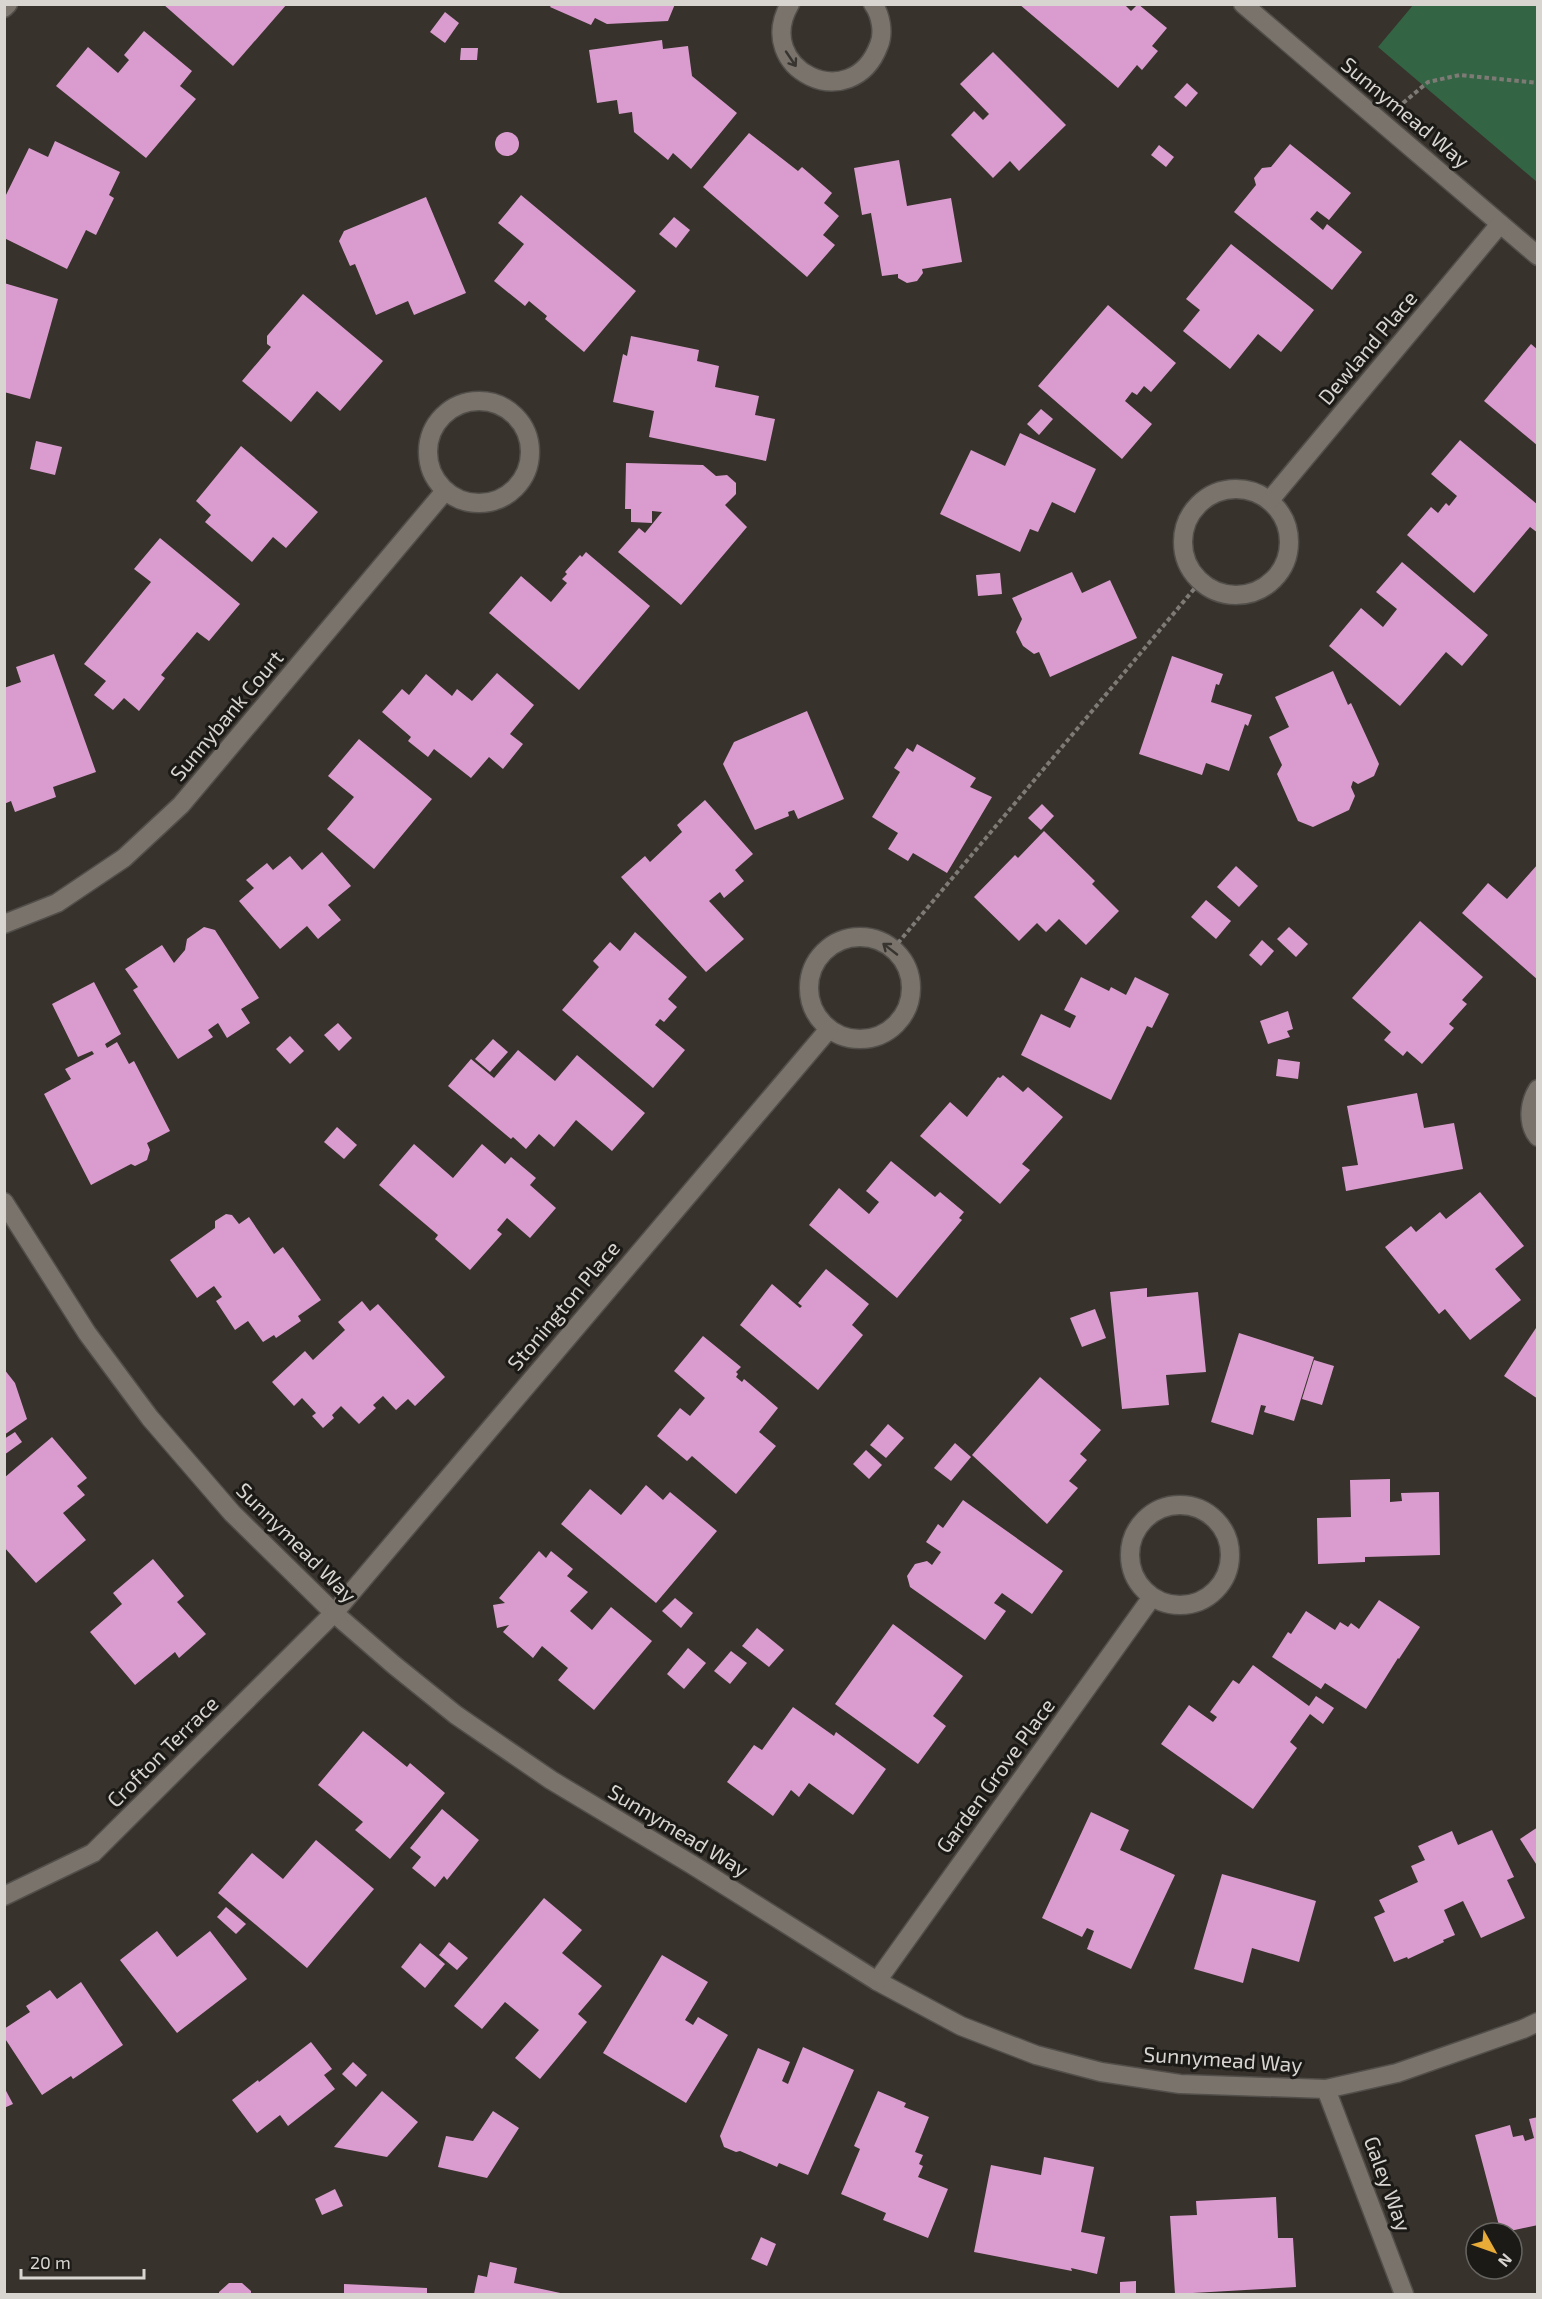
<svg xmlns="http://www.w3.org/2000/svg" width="1542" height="2299" viewBox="0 0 1542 2299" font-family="'Exo 2',sans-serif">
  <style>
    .green { fill: #336444 }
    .building { fill: #da9cce }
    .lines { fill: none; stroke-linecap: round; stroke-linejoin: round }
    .street-casing { stroke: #524e49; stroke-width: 21 }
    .path { stroke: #7e7a75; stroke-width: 4; stroke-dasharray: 4.5 3; stroke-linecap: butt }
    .street { stroke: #79736c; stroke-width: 18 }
    .oneway { stroke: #383531 }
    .labels { text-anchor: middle; stroke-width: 6; stroke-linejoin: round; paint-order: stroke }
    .street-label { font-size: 21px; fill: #d8d5d1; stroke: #1c1a17 }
  </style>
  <rect width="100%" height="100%" fill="#37322c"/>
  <polygon class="green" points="1414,4 1537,5 1537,182 1378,47"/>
  <g class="building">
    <polygon points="163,4 287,4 233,66"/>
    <polygon points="552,4 675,4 668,21 607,24 595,18 591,25 550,7"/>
    <polygon points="1019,4 1124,4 1131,11 1138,4 1167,28 1152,46 1158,51 1142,70 1137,65 1118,88"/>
    <polygon points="445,12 459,23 445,43 430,32"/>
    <polygon points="144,31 192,71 180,86 196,99 146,158 56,86 88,47 118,73 129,60 124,55"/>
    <polygon points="662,40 663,49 688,46 692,76 737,113 691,169 673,153 668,160 634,132 632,112 619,114 617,100 597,103 589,50"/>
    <polygon points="461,48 478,48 477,60 460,60"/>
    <polygon points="993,52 1066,125 1019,171 1010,161 993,178 951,135 974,111 983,120 989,114 960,84"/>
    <polygon points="1187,83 1198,93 1186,107 1174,97"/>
    <circle cx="507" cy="144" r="12"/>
    <polygon points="749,133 798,171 802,167 832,193 824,203 839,216 823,235 835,245 807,277 703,187"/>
    <polygon points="55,141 120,172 109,195 114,198 96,235 86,230 67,269 4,238 4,199 29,148 48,157"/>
    <polygon points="1290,144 1351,193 1329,220 1317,211 1310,219 1323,230 1327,224 1362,252 1332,290 1234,212 1256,185 1254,178 1262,168 1271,167"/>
    <polygon points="1159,145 1174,157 1166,167 1151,155"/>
    <polygon points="899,160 907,206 951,198 962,262 922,269 923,273 917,281 907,283 898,278 898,274 882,276 871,213 862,215 854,168"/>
    <polygon points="521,195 636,291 584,352 545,319 547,316 529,301 525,306 494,281 524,244 498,223"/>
    <polygon points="426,197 466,293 414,315 408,301 376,315 355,264 350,266 339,241 344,231"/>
    <polygon points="674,217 690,230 676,248 659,234"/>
    <polygon points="1231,244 1314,310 1281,352 1258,334 1230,369 1183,331 1200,310 1186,299"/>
    <polygon points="4,283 58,299 30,399 4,392"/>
    <polygon points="303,294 383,361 340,411 317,391 291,422 242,381 271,347 267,344 267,336"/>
    <polygon points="1108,305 1176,363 1151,392 1144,386 1137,395 1132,392 1125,401 1152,424 1122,459 1038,386"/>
    <polygon points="631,336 699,350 697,361 719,366 715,387 759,396 755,415 775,419 766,461 649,437 654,411 613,402 623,354 627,356"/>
    <polygon points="1531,344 1538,350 1538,446 1484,401"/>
    <polygon points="1041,409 1053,419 1039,435 1027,424"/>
    <polygon points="1020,433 1096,469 1075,513 1052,502 1038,532 1030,529 1020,552 940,514 971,450 1005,466"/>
    <polygon points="1460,440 1538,505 1538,533 1530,527 1474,593 1407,535 1431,507 1438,513 1446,503 1449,506 1457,496 1431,474"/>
    <polygon points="36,441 62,447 55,475 30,469"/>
    <polygon points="241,446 318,512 286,548 273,537 252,562 205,522 211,515 196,501"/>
    <polygon points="626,463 703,465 716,476 727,475 736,483 736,494 725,505 747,527 681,605 618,552 639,528 645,533 662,512 652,511 652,523 631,522 631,509 625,509"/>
    <polygon points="160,538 240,604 209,641 197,632 161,675 165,678 139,711 124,698 113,710 94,695 106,681 84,664 151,582 134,569"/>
    <polygon points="586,552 650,606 579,690 489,613 521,576 551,602 567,583 562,579 567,574 565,572 580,555 582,557"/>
    <polygon points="1402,562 1488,635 1462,666 1446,652 1400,706 1329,646 1361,608 1383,627 1397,609 1376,592"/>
    <polygon points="1072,572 1082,593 1110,580 1137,638 1050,677 1039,652 1034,654 1023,646 1016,632 1022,619 1012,598"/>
    <polygon points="1000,573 1002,594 978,596 976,575"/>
    <polygon points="54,654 96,772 53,787 56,797 15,812 11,801 4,804 4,688 21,682 16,667"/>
    <polygon points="1172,656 1223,674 1219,685 1216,684 1211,702 1252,715 1248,726 1245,724 1229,771 1206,763 1202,775 1139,754"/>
    <polygon points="1333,671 1348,705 1351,703 1379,764 1374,776 1358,784 1353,781 1351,787 1355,796 1349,810 1313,827 1298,821 1277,774 1282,765 1269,737 1289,727 1275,697"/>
    <polygon points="497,673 534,705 510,734 523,744 503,769 489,757 471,778 434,749 428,757 408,741 411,737 382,712 402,689 409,695 426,674 452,696 457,689 472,701"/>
    <polygon points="807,711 844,799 798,819 794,810 788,812 789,816 755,830 723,764 734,742"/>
    <polygon points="359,739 432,799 374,869 327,829 354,797 328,776"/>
    <polygon points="917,744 976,778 970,787 992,797 947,873 913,853 908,861 888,849 898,833 872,817 900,772 894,768 907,748 913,752"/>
    <polygon points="705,800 753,854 735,870 744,881 724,898 720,892 709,901 744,939 706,972 621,877 645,856 650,862 682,832 677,825"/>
    <polygon points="1042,804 1054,816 1041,830 1028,818"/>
    <polygon points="1044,831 1095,881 1092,884 1119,911 1086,945 1059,919 1046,932 1037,923 1019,941 974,897 1015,855 1018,858"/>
    <polygon points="322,852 351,886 328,905 341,920 318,939 307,926 280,949 239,901 254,888 246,880 267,863 273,870 290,856 302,870"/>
    <polygon points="1538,864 1538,980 1462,913 1488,883 1507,899"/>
    <polygon points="1236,866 1258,886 1239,907 1217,887"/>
    <polygon points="1206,900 1231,921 1216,939 1191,917"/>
    <polygon points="1420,921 1483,977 1462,1000 1467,1004 1449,1024 1454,1028 1422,1064 1407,1051 1403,1056 1384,1040 1391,1032 1352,998"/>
    <polygon points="204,927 215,930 259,998 241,1009 250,1023 227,1038 218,1023 208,1030 213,1037 178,1059 133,990 138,987 125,969 162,945 174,963 185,950 187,939"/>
    <polygon points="1289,927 1308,944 1296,957 1277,939"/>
    <polygon points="635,932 687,977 668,999 677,1007 664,1022 660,1019 655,1025 685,1050 653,1088 562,1010 599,967 593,961 610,942 620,951"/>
    <polygon points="1262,940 1274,951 1261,966 1249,955"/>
    <polygon points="1081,977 1109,991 1111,987 1126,995 1135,977 1169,994 1152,1028 1147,1026 1111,1100 1021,1055 1041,1014 1070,1028 1076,1016 1064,1010"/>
    <polygon points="94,982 121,1034 105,1044 107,1048 117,1042 129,1064 134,1061 170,1131 147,1143 150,1150 147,1160 135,1166 131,1164 91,1185 44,1094 71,1079 65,1069 94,1054 92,1051 78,1057 52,1004"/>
    <polygon points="1288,1011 1293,1029 1287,1031 1290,1037 1268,1044 1260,1021"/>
    <polygon points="338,1023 352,1038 339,1051 324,1035"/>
    <polygon points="290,1036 304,1051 290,1064 276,1049"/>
    <polygon points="493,1039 508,1052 490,1072 475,1059"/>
    <polygon points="518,1050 555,1081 577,1055 645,1113 612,1151 576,1120 554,1147 539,1134 526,1149 513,1137 511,1139 448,1086 471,1059 494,1078"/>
    <polygon points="1278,1059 1300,1062 1298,1079 1276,1076"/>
    <polygon points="1003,1075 1023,1092 1028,1087 1063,1117 1022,1164 1030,1170 1000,1204 920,1136 950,1102 967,1117 998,1077 1000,1078"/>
    <polygon points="1417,1093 1424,1128 1454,1123 1463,1169 1346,1191 1342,1167 1358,1165 1347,1106"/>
    <polygon points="337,1127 357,1145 344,1159 324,1142"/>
    <polygon points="414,1144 453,1178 482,1144 505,1164 511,1157 536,1178 530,1185 556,1208 530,1238 507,1218 497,1230 502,1234 470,1270 435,1239 438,1235 379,1185"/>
    <polygon points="891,1161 935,1197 940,1192 964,1212 959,1218 962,1220 897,1298 809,1225 839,1188 869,1214 879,1202 866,1191"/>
    <polygon points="1480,1192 1524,1246 1495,1269 1521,1300 1470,1340 1445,1309 1439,1314 1385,1247 1411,1226 1416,1232 1440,1212 1446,1219"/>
    <polygon points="226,1214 232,1215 239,1224 249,1217 274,1254 283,1247 321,1300 298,1316 301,1321 276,1338 274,1335 263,1342 248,1321 235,1330 216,1301 222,1297 214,1286 197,1298 170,1260 215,1228 215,1221"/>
    <polygon points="826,1269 869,1304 852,1325 863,1335 818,1390 740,1325 772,1284 800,1308 802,1306 798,1303"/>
    <polygon points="1147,1288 1147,1297 1198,1292 1206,1372 1166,1375 1169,1405 1122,1409 1110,1292"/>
    <polygon points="362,1301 370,1311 378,1304 445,1377 415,1406 408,1399 396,1410 383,1396 373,1405 376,1408 359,1424 341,1406 332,1415 334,1418 323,1428 312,1416 316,1413 302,1398 294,1406 272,1382 305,1351 313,1360 345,1330 338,1322"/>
    <polygon points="1095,1309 1106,1338 1082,1347 1070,1318"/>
    <polygon points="1538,1325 1538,1399 1504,1376"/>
    <polygon points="1239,1333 1314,1357 1294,1421 1264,1412 1266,1406 1261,1405 1253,1435 1211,1422"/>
    <polygon points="703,1336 741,1367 736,1372 738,1374 736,1377 742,1382 744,1379 778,1408 759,1432 776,1446 736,1494 692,1456 687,1461 657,1436 680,1408 690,1416 705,1398 674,1371"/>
    <polygon points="1314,1360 1334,1366 1322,1405 1302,1399"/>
    <polygon points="4,1369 15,1383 27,1419 4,1435"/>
    <polygon points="1040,1377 1101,1430 1080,1454 1087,1460 1069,1481 1078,1488 1047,1524 972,1455"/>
    <polygon points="888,1424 904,1438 886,1458 870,1445"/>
    <polygon points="15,1432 22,1442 4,1455 4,1439"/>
    <polygon points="52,1437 87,1478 77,1486 85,1495 63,1513 86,1540 36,1583 4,1547 4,1478"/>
    <polygon points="955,1443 971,1457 951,1481 934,1468"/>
    <polygon points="866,1450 882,1465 869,1479 853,1464"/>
    <polygon points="1390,1479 1390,1502 1402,1501 1401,1493 1439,1492 1440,1555 1365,1557 1365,1562 1318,1564 1317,1518 1351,1517 1350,1480"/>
    <polygon points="646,1485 663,1500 670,1492 717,1531 656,1603 561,1524 590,1489 621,1515"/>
    <polygon points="963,1500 1063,1571 1032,1614 1002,1593 994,1603 1006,1611 985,1640 910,1587 907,1576 915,1564 927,1561 932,1565 941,1552 926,1542 938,1524 943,1528"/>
    <polygon points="539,1551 546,1558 551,1551 573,1569 567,1576 588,1592 570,1611 592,1630 611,1607 652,1641 594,1710 558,1680 568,1668 542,1646 533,1658 503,1632 509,1625 497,1628 493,1605 505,1603 499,1598"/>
    <polygon points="153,1559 184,1596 177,1602 206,1634 179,1658 175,1652 135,1685 90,1632 122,1604 113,1593"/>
    <polygon points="675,1598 693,1613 681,1628 662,1611"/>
    <polygon points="1379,1600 1420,1627 1399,1659 1398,1658 1366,1709 1325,1683 1321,1689 1272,1657 1288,1632 1291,1634 1306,1611 1335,1630 1340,1622 1348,1627 1351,1623 1359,1629"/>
    <polygon points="893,1624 963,1676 933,1716 946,1726 918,1764 835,1704"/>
    <polygon points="757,1628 784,1650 769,1667 742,1646"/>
    <polygon points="688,1648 706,1663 684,1689 667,1674"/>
    <polygon points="731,1651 747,1663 730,1684 714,1671"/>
    <polygon points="1253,1665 1309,1706 1316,1696 1334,1708 1323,1724 1310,1714 1290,1742 1297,1748 1253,1809 1161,1744 1189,1705 1213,1722 1217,1717 1210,1712 1233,1680 1239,1684"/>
    <polygon points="793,1707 834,1736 836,1732 886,1769 853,1815 809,1783 799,1797 791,1790 773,1816 727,1782 754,1745 762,1750"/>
    <polygon points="363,1731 407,1767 410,1763 445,1793 390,1859 355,1830 363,1822 318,1785"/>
    <polygon points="442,1809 479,1840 447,1880 444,1876 435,1887 412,1868 421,1857 410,1848"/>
    <polygon points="1091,1812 1129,1830 1120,1850 1175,1875 1131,1969 1087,1949 1094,1931 1087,1928 1082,1937 1042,1918"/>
    <polygon points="1538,1827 1538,1867 1520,1839"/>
    <polygon points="1492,1830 1514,1877 1507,1880 1525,1918 1481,1938 1463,1901 1444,1910 1455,1935 1443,1940 1444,1942 1408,1959 1407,1957 1394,1962 1374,1917 1385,1912 1379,1900 1418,1882 1411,1866 1425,1860 1418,1846 1452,1831 1458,1845"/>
    <polygon points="316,1840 374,1889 307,1968 218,1893 252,1853 283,1879"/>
    <polygon points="1222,1874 1316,1901 1299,1962 1252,1948 1243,1983 1194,1969"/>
    <polygon points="544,1898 582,1930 562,1953 602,1986 578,2014 587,2022 540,2079 515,2058 539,2030 505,2002 482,2029 454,2006"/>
    <polygon points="226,1907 246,1924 236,1934 217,1917"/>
    <polygon points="157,1931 177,1957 210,1931 247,1979 177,2033 120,1960"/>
    <polygon points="449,1942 468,1958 457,1970 439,1955"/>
    <polygon points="420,1943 445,1964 425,1988 401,1967"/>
    <polygon points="662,1955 708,1982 685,2020 693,2025 698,2017 728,2035 686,2103 603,2053"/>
    <polygon points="81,1982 123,2045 73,2079 71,2076 42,2095 4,2037 4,2029 30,2012 26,2006 50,1990 57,1999"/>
    <polygon points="311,2042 332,2069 324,2075 335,2089 288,2126 280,2115 257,2133 232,2100 258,2080 259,2082"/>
    <polygon points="803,2047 854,2070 808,2175 779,2163 777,2167 740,2151 736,2152 724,2147 720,2136 758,2048 790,2062 782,2081 788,2084"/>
    <polygon points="353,2062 367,2075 356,2087 342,2074"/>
    <polygon points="4,2087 13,2104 4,2108"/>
    <polygon points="382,2091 418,2122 387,2157 334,2147"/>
    <polygon points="878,2091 906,2103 904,2107 929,2117 915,2152 923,2155 919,2164 923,2166 918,2177 948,2189 928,2238 883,2220 886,2213 841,2194 860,2149 854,2146"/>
    <polygon points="493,2111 519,2128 487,2178 438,2167 446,2136 473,2141"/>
    <polygon points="1538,2117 1538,2225 1501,2233 1475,2135 1510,2125 1513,2137 1523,2135 1525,2141 1534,2138 1529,2119"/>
    <polygon points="1044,2157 1094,2167 1081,2232 1105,2237 1097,2274 1071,2268 1072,2271 974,2252 991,2165 1041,2175"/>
    <polygon points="335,2189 343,2206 322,2215 315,2199"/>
    <polygon points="1276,2197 1278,2238 1293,2238 1296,2287 1175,2294 1170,2216 1197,2215 1196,2201"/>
    <polygon points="761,2237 776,2244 767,2266 751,2259"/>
    <polygon points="490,2262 517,2268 514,2283 565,2294 474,2294 478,2275 487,2277"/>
    <polygon points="1136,2281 1136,2294 1120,2294 1120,2282"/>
    <polygon points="229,2283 242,2283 251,2291 251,2294 219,2294 219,2292"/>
    <polygon points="344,2284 427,2288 427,2294 344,2294"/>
  </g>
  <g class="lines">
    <defs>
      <g id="street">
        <path d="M 790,4 C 752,69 852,118 879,45 C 884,33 881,15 873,4"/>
        <polyline points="1243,4 1538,256"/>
        <polyline points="4,8 8,4"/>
        <circle cx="479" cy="452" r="51"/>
        <circle cx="1236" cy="542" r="53"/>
        <polyline points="1270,500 1500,224"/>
        <polyline points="4,924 57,903 124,858 181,805 445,491"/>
        <circle cx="860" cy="988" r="51"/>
        <path d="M 1538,1089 C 1529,1103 1527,1124 1538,1137"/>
        <polyline points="4,1202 87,1333 150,1418 232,1513 334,1613 394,1665 456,1715 551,1780 691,1864 877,1981 961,2026 1036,2055 1101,2072 1180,2084 1326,2089 1397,2073 1523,2029 1538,2022"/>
        <circle cx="1180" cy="1555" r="50"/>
        <polyline points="4,1896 93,1853 334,1613 829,1029"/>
        <polyline points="877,1981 1152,1597"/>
        <polyline points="1326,2089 1404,2294"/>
      </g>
    </defs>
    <use href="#street" class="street-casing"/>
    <g class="path">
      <polyline points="1403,103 1428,82 1460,75 1538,83"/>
      <polyline points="893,949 1200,582"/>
    </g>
    <use href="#street" class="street"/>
  </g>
  <defs><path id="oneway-shaft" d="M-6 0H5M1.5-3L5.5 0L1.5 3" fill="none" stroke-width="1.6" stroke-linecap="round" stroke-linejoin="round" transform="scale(1.5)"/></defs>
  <g class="oneway">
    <use href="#oneway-shaft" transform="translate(791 59) rotate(56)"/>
    <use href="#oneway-shaft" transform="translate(890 949) rotate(-142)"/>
  </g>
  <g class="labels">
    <g class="street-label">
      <text transform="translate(1405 113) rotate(40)" y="7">Sunnymead Way</text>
      <text transform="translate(1368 348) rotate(-50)" y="7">Dewland Place</text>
      <text transform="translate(227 716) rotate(-50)" y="7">Sunnybank Court</text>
      <text transform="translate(564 1306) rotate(-50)" y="7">Stonington Place</text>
      <text transform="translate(296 1543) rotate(45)" y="7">Sunnymead Way</text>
      <text transform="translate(163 1752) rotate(-45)" y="7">Crofton Terrace</text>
      <text transform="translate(996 1776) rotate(-54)" y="7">Garden Grove Place</text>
      <text transform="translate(678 1831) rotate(31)" y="7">Sunnymead Way</text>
      <text transform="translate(1223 2060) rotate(4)" y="7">Sunnymead Way</text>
      <text transform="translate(1387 2184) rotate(70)" y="7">Galey Way</text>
    </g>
  </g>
  <rect width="1542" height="2299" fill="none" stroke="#d8d5d1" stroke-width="12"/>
  <g transform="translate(1494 2251) rotate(130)"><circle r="28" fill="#1c1a17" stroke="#676561" stroke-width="1.5"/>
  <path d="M0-4.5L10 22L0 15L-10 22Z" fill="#e8ab37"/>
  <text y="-9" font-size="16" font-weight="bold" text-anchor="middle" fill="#d8d5d1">N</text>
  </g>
  <path d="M21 2269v9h123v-9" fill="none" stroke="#d8d5d1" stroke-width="3"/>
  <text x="30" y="2269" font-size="18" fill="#d8d5d1" stroke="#1c1a17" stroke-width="4.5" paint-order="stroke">20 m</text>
</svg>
